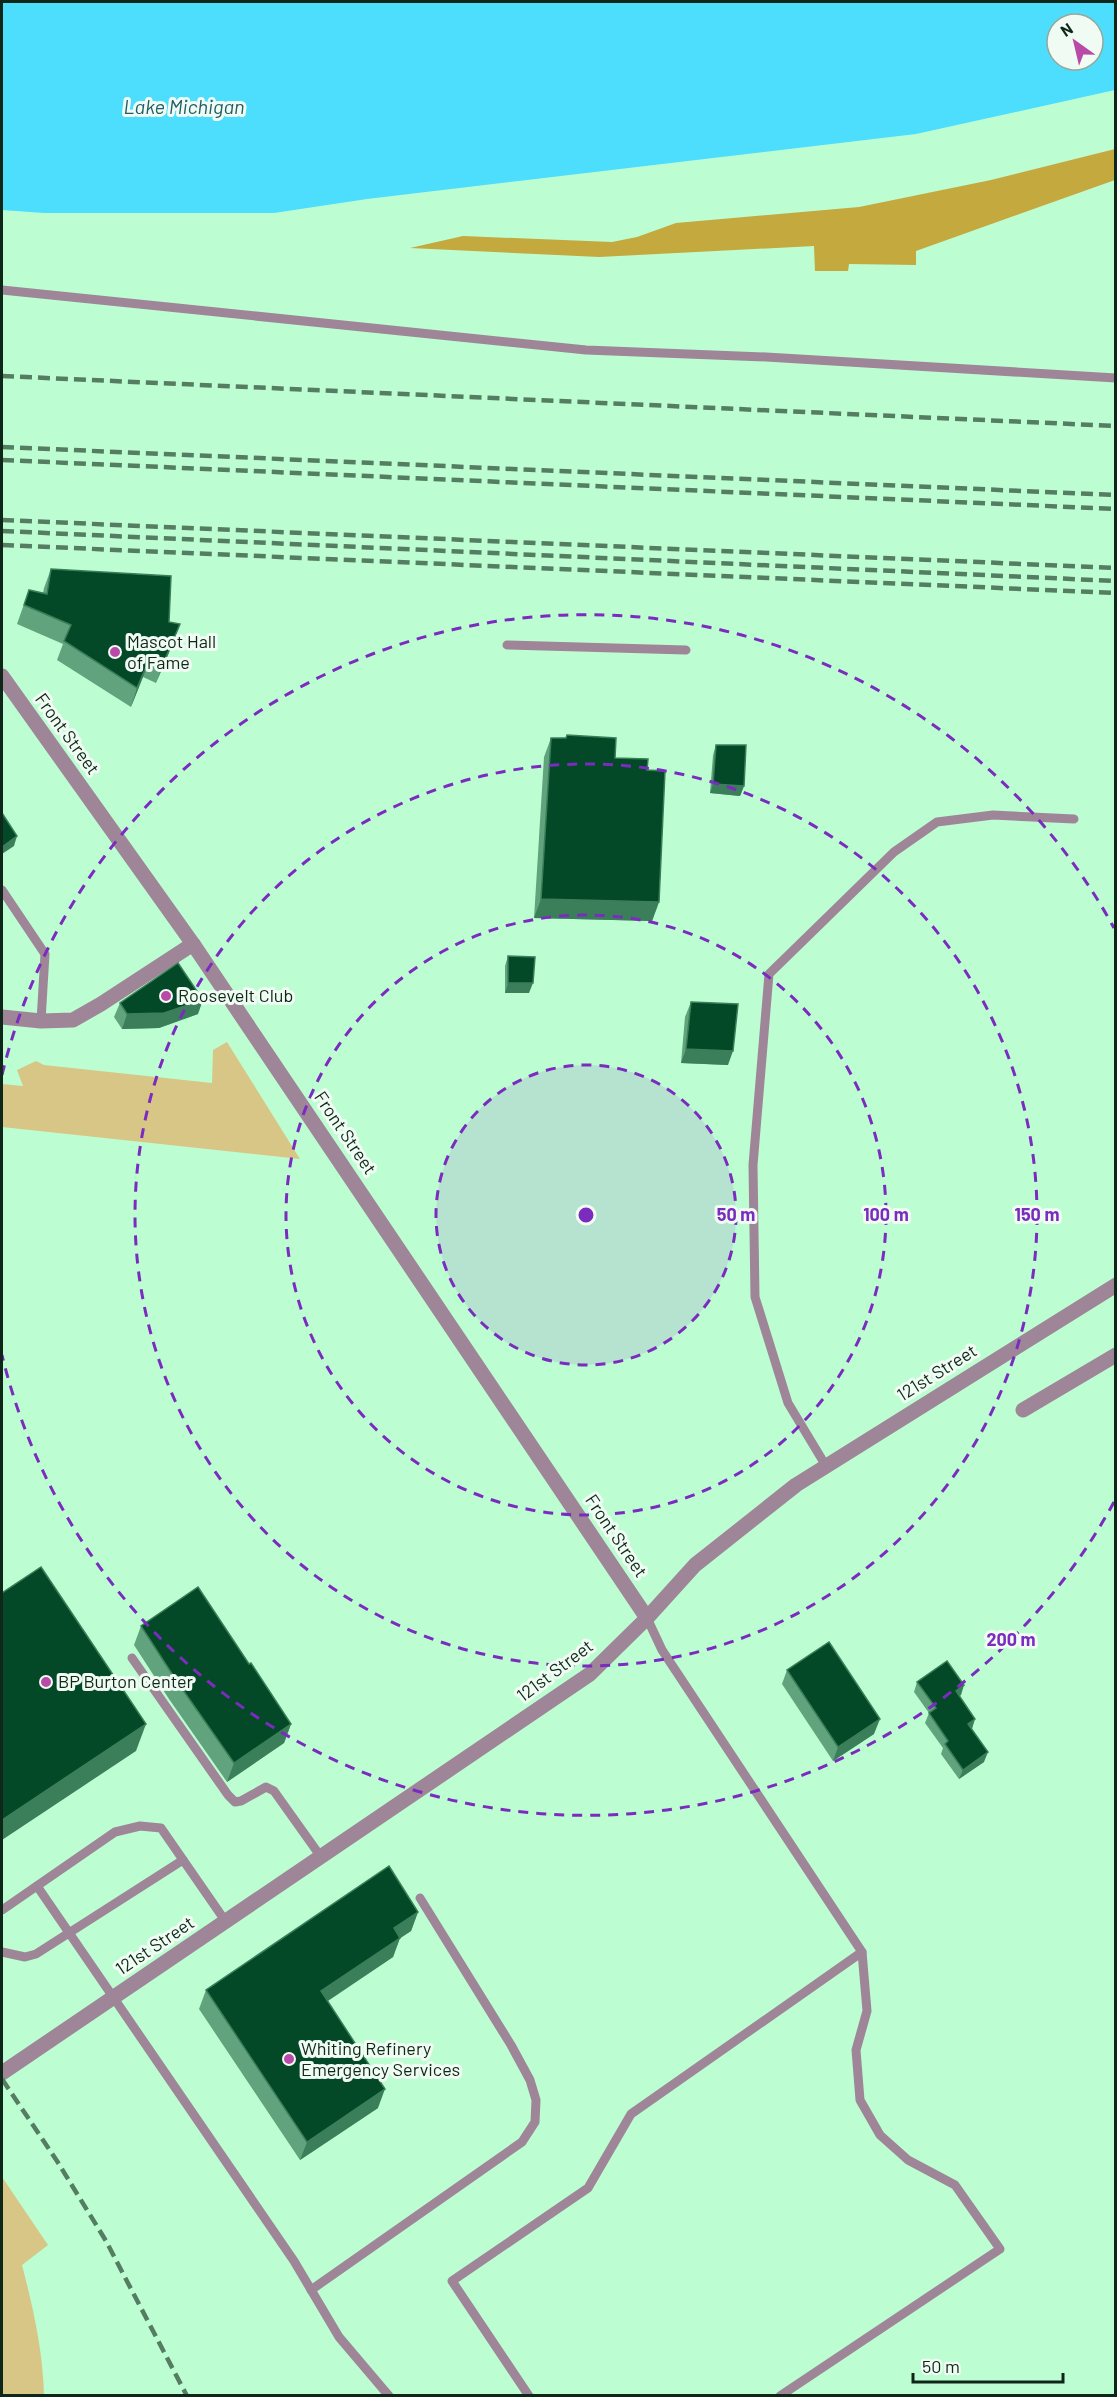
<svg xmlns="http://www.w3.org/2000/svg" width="1117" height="2397" viewBox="0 0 1117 2397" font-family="Barlow,sans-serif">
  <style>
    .green { fill: #d8c686 }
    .forest { fill: #c4a93f }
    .water { fill: #4ddefd; fill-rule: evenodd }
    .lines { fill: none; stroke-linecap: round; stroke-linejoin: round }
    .service { stroke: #9e8698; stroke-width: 9 }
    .minor { stroke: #9e8698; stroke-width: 15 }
    .tertiary { stroke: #9e8698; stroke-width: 15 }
    .rail { stroke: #547d62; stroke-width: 4.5; stroke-dasharray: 12 6; stroke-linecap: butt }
    .wall { fill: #60a37c }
    .shaded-wall { fill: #3b7f5a }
    .building { fill: #034927; stroke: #3b7f5a; stroke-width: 1.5 }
    .ring { fill: none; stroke: #7b2cbf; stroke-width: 3; stroke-dasharray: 10 8 }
    .poi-dot { fill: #ba4aa7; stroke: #f0fcf3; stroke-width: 2 }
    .labels { text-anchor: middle; stroke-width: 6; stroke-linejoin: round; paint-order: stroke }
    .poi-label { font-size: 18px; fill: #0e2718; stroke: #f0fcf3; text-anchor: start }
    .street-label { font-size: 18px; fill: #0e2718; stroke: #f0fcf3 }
    .water-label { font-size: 20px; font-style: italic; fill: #235d6a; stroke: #f0fcf3 }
    .centre { fill: #7b2cbf; stroke: #f0fcf3; stroke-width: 3 }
    .ring-label { font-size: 18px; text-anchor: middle; font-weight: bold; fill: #7b2cbf; stroke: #f0fcf3; stroke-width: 6; stroke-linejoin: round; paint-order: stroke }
  </style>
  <rect width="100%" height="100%" fill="#bdfdd2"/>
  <g class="green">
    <polygon points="227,1042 300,1159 2,1127 2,1084 23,1086 17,1070 36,1061 44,1065 212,1083 213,1050"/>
    <path d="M 2,2177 L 48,2245 L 22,2265 C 33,2307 43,2351 44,2395 L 2,2395 Z"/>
  </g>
  <polygon class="forest" points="1115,149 1115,180 916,251 916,265 849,264 848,271 815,271 814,246 599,257 410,248 463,236 612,242 637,237 676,223 859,207 991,180"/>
  <path class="water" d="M 2,2 L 1115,2 L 1115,90 L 916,134 L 367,199 L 274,213 L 44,213 L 2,210 ZM 1057,24 L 1093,24 L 1093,60 L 1057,60 Z"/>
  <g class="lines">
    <g class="service">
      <polyline points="2,290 586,350 766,357 1116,378"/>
      <polyline points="507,645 686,650"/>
      <polyline points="2,890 45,954 41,1021"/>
      <polyline points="826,1466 788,1403 755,1297 753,1165 769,974 894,852 937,822 993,815 1074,819"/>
      <polyline points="647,1618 662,1650 862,1952 867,2011 856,2050 860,2100 880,2135 908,2160 955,2185 1000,2249 780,2396"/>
      <polyline points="132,1658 228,1795 235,1802 241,1801 266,1787 274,1791 321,1857"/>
      <polyline points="37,1886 294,2261 339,2337 389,2396"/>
      <polyline points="2,1910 115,1832 140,1826 161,1828 226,1922"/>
      <polyline points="2,1952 25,1957 36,1954 183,1860"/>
      <polyline points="311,2290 522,2142 535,2122 536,2100 530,2080 511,2045 420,1898"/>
      <polyline points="529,2396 452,2281 588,2188 631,2114 862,1952"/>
    </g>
    <g class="minor">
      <polyline points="2,1017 41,1021 73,1020 101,1004 193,944"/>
      <polyline points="1023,1410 1116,1355"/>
      <polyline points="647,1618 695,1565 796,1485 1116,1285"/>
    </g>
    <polyline class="tertiary" points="2,676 193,944 647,1618 590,1674 2,2073"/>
    <g class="rail">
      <polyline points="2,376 1116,426"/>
      <polyline points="2,447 1116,495"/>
      <polyline points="2,460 1116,509"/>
      <polyline points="2,520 1116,568"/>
      <polyline points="2,531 1116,581"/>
      <polyline points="2,545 1116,593"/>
      <polyline points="2,2079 57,2161 106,2241 187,2396"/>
    </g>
  </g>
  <g class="wall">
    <polygon points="51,569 169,622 173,643 156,683 143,677 131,707 57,660 63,644 17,624 29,590 43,593 44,588"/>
    <polygon points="551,738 615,758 647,770 659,902 652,921 534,918 544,757"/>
    <polygon points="716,745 744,786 740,796 710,793 713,755"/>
    <polygon points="508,956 529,993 505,993 505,966"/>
    <polygon points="691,1002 728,1065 681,1063 685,1017"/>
    <polygon points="120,1003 198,1014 159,1028 122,1029 114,1017"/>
    <polygon points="141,1626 249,1664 291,1724 284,1743 227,1782 169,1699 134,1645"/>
    <polygon points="787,1670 874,1734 833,1761 782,1684"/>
    <polygon points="917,1682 961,1695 959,1696 984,1762 959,1779 941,1754 943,1748 925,1723 929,1713 914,1692"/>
    <polygon points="418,1912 411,1931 400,1938 393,1957 328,2001 378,2108 300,2160 199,2009 206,1990"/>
  </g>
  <g class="shaded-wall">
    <polygon points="180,624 173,643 156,683 163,664"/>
    <polygon points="150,658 143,677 131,707 137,688"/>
    <polygon points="713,784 744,786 740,796 710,793"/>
    <polygon points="17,836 14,846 2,854 2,847"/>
    <polygon points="541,899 659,902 652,921 534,918"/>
    <polygon points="508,983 533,983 529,993 505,993"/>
    <polygon points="203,1000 198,1014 159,1028 122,1029 127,1014"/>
    <polygon points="686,1049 733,1051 728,1065 681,1063"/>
    <polygon points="964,1685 961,1695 952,1701 956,1691"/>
    <polygon points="880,1719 874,1734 833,1761 838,1747"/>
    <polygon points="975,1719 972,1729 968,1724"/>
    <polygon points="146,1724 136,1751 2,1840 2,1820"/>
    <polygon points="291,1724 284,1743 227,1782 234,1763"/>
    <polygon points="988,1752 984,1762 959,1779 963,1770"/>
    <polygon points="418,1912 411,1931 387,1947 394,1928"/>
    <polygon points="400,1938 393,1957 314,2010 321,1991"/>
    <polygon points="385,2089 378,2108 300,2160 307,2142"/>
  </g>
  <g class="building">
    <polygon points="51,569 171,576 169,622 180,624 163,664 150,658 137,688 64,641 71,625 24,605 29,590 47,594"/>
    <polygon points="567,735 616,738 615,758 648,759 647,770 665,771 659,902 541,899 551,738 566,738"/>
    <polygon points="716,745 746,745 744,786 713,784"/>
    <polygon points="2,813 17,836 2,847"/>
    <polygon points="508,956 535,957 533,983 508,983"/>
    <polygon points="178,963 203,1000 164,1013 127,1014 120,1003"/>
    <polygon points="691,1002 738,1004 733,1051 686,1049"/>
    <polygon points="41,1567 146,1724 2,1820 2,1593"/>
    <polygon points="198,1587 249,1664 251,1663 291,1724 234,1763 176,1680 141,1626"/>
    <polygon points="829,1642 880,1719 838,1747 787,1670"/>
    <polygon points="947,1661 964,1685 956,1691 975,1719 968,1724 988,1752 963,1770 945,1744 948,1741 929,1713 936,1708 917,1682"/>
    <polygon points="389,1866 418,1912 394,1928 400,1938 321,1991 385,2089 307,2142 206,1990"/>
  </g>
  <circle cx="586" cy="1215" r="150" fill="#7b2cbf" fill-opacity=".12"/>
  <g class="ring">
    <circle cx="586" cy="1215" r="150"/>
    <circle cx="586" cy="1215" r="300"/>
    <circle cx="586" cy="1215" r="451"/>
    <path d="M1114 1502A601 601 0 0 1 2 1355M2 1075A601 601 0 0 1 1114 928"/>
  </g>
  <g class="poi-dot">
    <circle cx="115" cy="652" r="6"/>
    <circle cx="166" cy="996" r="6"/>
    <circle cx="46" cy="1682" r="6"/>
    <circle cx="289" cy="2059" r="6"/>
  </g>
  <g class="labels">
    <g class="poi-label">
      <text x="127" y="648">Mascot Hall<tspan x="127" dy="21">of Fame</tspan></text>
      <text x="178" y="1002">Roosevelt Club</text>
      <text x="58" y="1688">BP Burton Center</text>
      <text x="301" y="2055">Whiting Refinery<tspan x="301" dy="21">Emergency Services</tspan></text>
    </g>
    <g class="street-label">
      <text transform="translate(67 734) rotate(54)" y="6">Front Street</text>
      <text transform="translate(345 1133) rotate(56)" y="6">Front Street</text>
      <text transform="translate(937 1373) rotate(-32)" y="6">121st Street</text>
      <text transform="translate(616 1536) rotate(56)" y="6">Front Street</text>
      <text transform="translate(555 1671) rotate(-37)" y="6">121st Street</text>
      <text transform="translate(155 1946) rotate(-34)" y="6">121st Street</text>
    </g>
    <g class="water-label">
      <text x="184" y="114">Lake Michigan</text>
    </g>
  </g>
  <circle cx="586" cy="1215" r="9" class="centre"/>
  <g class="ring-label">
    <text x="736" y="1221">50 m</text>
    <text x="886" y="1221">100 m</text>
    <text x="1037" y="1221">150 m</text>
    <text x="1011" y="1646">200 m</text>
  </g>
  <rect width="1117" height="2397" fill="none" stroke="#0e2718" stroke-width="6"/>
  <g transform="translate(1075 42) rotate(326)"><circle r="28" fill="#f0fcf3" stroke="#96a79b" stroke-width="1.5"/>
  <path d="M0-4.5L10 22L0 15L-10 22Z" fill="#ba4aa7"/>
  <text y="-9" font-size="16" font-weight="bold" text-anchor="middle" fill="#0e2718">N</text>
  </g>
  <path d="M913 2373v9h150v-9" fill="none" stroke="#0e2718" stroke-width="3"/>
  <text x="922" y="2373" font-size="18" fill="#0e2718" stroke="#f0fcf3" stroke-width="4.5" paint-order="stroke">50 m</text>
</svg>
